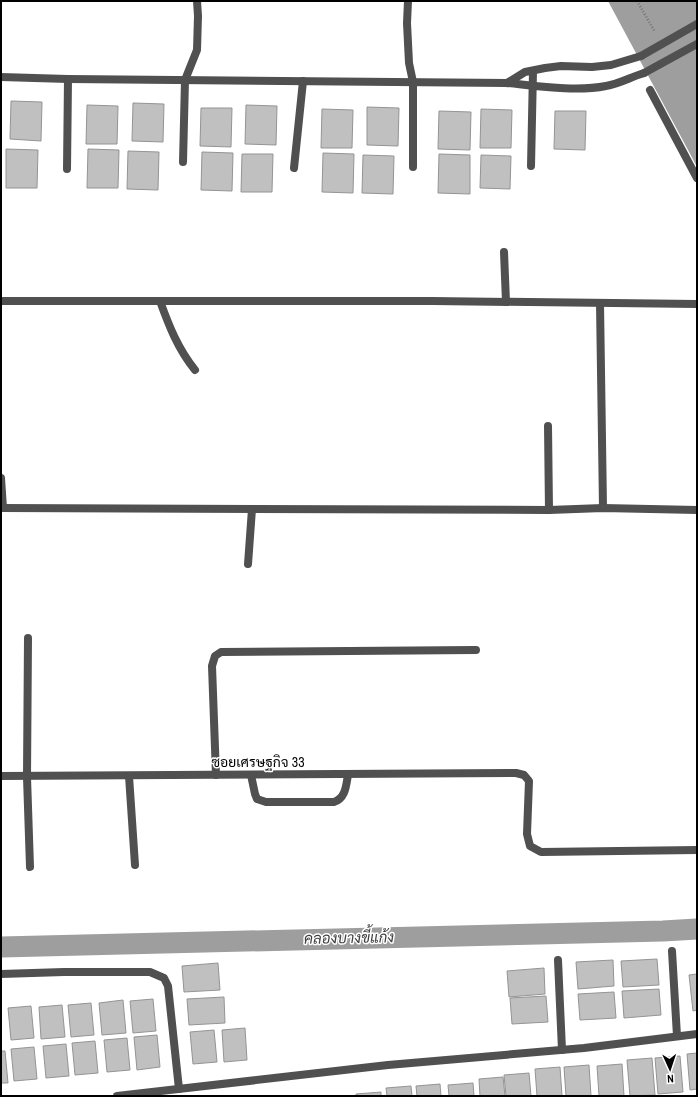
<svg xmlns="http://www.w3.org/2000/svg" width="698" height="1097" viewBox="0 0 698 1097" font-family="'Archivo Narrow',Sarabun,sans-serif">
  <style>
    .water { fill: #9e9e9e }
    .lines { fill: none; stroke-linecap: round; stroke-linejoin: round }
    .canal { stroke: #9e9e9e; stroke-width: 21 }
    .building { fill: #c0c0c0; stroke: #949494 }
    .path { stroke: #727272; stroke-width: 2.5; stroke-dasharray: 1 2; stroke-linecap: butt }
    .lane { stroke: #505050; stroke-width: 8 }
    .street { stroke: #505050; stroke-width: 8 }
    .street-bridge { stroke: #505050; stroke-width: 8 }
    .labels { text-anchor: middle; stroke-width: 3; stroke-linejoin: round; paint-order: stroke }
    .street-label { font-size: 14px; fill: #000; stroke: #fff }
    .water-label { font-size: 15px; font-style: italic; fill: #3f3f3f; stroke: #fff }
  </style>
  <rect width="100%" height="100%" fill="#fff"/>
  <polygon class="water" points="608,1 697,1 697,167 687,148"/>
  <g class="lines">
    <polyline class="canal" points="1,947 663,931 697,929"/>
  </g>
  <g class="building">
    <polygon points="11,101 42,102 41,141 10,139"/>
    <polygon points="133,103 164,104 163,142 132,141"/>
    <polygon points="87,105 118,106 117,144 86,144"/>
    <polygon points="246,105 277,106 276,145 245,144"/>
    <polygon points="367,107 399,108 398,146 367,145"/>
    <polygon points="201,108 232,108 231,147 200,146"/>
    <polygon points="322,109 353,110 352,148 321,148"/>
    <polygon points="481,109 512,110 511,148 480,148"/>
    <polygon points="439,111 471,112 470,150 438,149"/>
    <polygon points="555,111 586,111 585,150 554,149"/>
    <polygon points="6,149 38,150 37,188 6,188"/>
    <polygon points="88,149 119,150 118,188 87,188"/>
    <polygon points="128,151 159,152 158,190 127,189"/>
    <polygon points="202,152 233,153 232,191 201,190"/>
    <polygon points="323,153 354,154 353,193 322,192"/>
    <polygon points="242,154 273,154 272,192 241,192"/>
    <polygon points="439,154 470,155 470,194 438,193"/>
    <polygon points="363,155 394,156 393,194 362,193"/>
    <polygon points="481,155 511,156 510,189 480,188"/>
    <polygon points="657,959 659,985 623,987 621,961"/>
    <polygon points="613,960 614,986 578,989 576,962"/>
    <polygon points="218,963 220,990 184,992 182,966"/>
    <polygon points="544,968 545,994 509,997 507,971"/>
    <polygon points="697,974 697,1010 693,1011 689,975"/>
    <polygon points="659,989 661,1015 624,1018 622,991"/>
    <polygon points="614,992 616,1018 580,1020 578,994"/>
    <polygon points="546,996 548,1022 512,1024 510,998"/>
    <polygon points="224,997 225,1023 189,1025 187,999"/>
    <polygon points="153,999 156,1031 133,1033 130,1001"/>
    <polygon points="123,1000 126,1033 102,1035 99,1003"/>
    <polygon points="91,1003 94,1035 71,1037 68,1005"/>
    <polygon points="62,1005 65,1037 41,1039 39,1007"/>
    <polygon points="31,1006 34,1038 11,1040 8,1008"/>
    <polygon points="245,1028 247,1060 224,1062 222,1030"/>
    <polygon points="214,1030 217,1062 193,1064 190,1032"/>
    <polygon points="157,1035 160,1067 137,1070 134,1037"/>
    <polygon points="127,1038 130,1070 107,1072 104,1040"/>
    <polygon points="95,1041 98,1073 75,1075 72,1043"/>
    <polygon points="66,1044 69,1076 46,1078 43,1046"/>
    <polygon points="34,1047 37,1079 14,1081 11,1049"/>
    <polygon points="1,1051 5,1051 8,1083 1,1083"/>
    <polygon points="697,1053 697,1089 690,1090 687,1054"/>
    <polygon points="680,1056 683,1092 658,1094 655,1058"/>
    <polygon points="652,1058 655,1095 630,1096 627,1060"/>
    <polygon points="622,1064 624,1096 599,1096 597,1066"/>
    <polygon points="589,1065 591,1096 566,1096 564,1067"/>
    <polygon points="560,1067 562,1096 537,1096 535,1069"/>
    <polygon points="529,1073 531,1096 506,1096 504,1075"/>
    <polygon points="503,1077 505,1096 480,1096 479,1079"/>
    <polygon points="473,1083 474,1096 449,1096 448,1085"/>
    <polygon points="440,1084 441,1096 417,1096 416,1086"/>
    <polygon points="411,1086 412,1096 387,1096 386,1088"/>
    <polygon points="381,1092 381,1096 356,1096 356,1094"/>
  </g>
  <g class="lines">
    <polyline class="path" points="637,1 655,32"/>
    <g class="lane">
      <polyline points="216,775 212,666 215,656 221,652 476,650"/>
      <path d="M 251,775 L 255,794 L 257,799 L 266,802 L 334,802 C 346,798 346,785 348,775"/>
      <polyline points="129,776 135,865"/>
    </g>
    <g class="street">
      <polyline points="408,1 407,23 409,63 413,82 413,167"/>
      <path d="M 1,77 L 68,79 L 507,83 C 537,86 576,92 606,86 C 619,84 631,77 644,73"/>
      <polyline points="507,83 525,72 545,68 561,66 592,67 611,65 641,56"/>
      <polyline points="650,90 697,178"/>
      <polyline points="183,162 185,80 197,50 198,16 197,1"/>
      <polyline points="531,166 533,71"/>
      <polyline points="294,168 303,81"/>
      <polyline points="67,169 68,79"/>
      <polyline points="504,252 506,302"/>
      <polyline points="1,301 432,301 697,304"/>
      <path d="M 160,301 C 169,326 178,349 195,370"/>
      <polyline points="600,303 603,508"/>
      <polyline points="548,426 549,510"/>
      <polyline points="1,478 3,508"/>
      <polyline points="1,508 549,510 603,508 697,510"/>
      <polyline points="248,564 252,509"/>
      <polyline points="28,638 27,777 30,867"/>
      <polyline points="1,776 516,773 524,775 529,781 527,834 530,846 541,852 697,850"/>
      <polyline points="672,951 677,1036"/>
      <polyline points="558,960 562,1050"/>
      <polyline points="1,974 64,972 150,972 164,978 168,986 179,1089"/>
      <polyline points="117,1096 388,1065 584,1048 697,1034"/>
    </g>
    <g class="street-bridge">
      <polyline points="641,56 697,24"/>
      <polyline points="644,73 697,44"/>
    </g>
  </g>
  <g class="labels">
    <g class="street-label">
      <text x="258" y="767">ซอยเศรษฐกิจ 33</text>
    </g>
    <g class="water-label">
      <text transform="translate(349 938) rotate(-1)" y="5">คลองบางขี้แก้ง</text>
    </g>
  </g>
  <rect width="698" height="1097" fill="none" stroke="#000000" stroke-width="4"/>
  <g transform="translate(670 1069) rotate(177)" stroke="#ffffff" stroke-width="3" paint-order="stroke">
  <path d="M0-3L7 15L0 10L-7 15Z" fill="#000000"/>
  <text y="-6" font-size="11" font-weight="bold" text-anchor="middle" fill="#000000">N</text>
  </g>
</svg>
